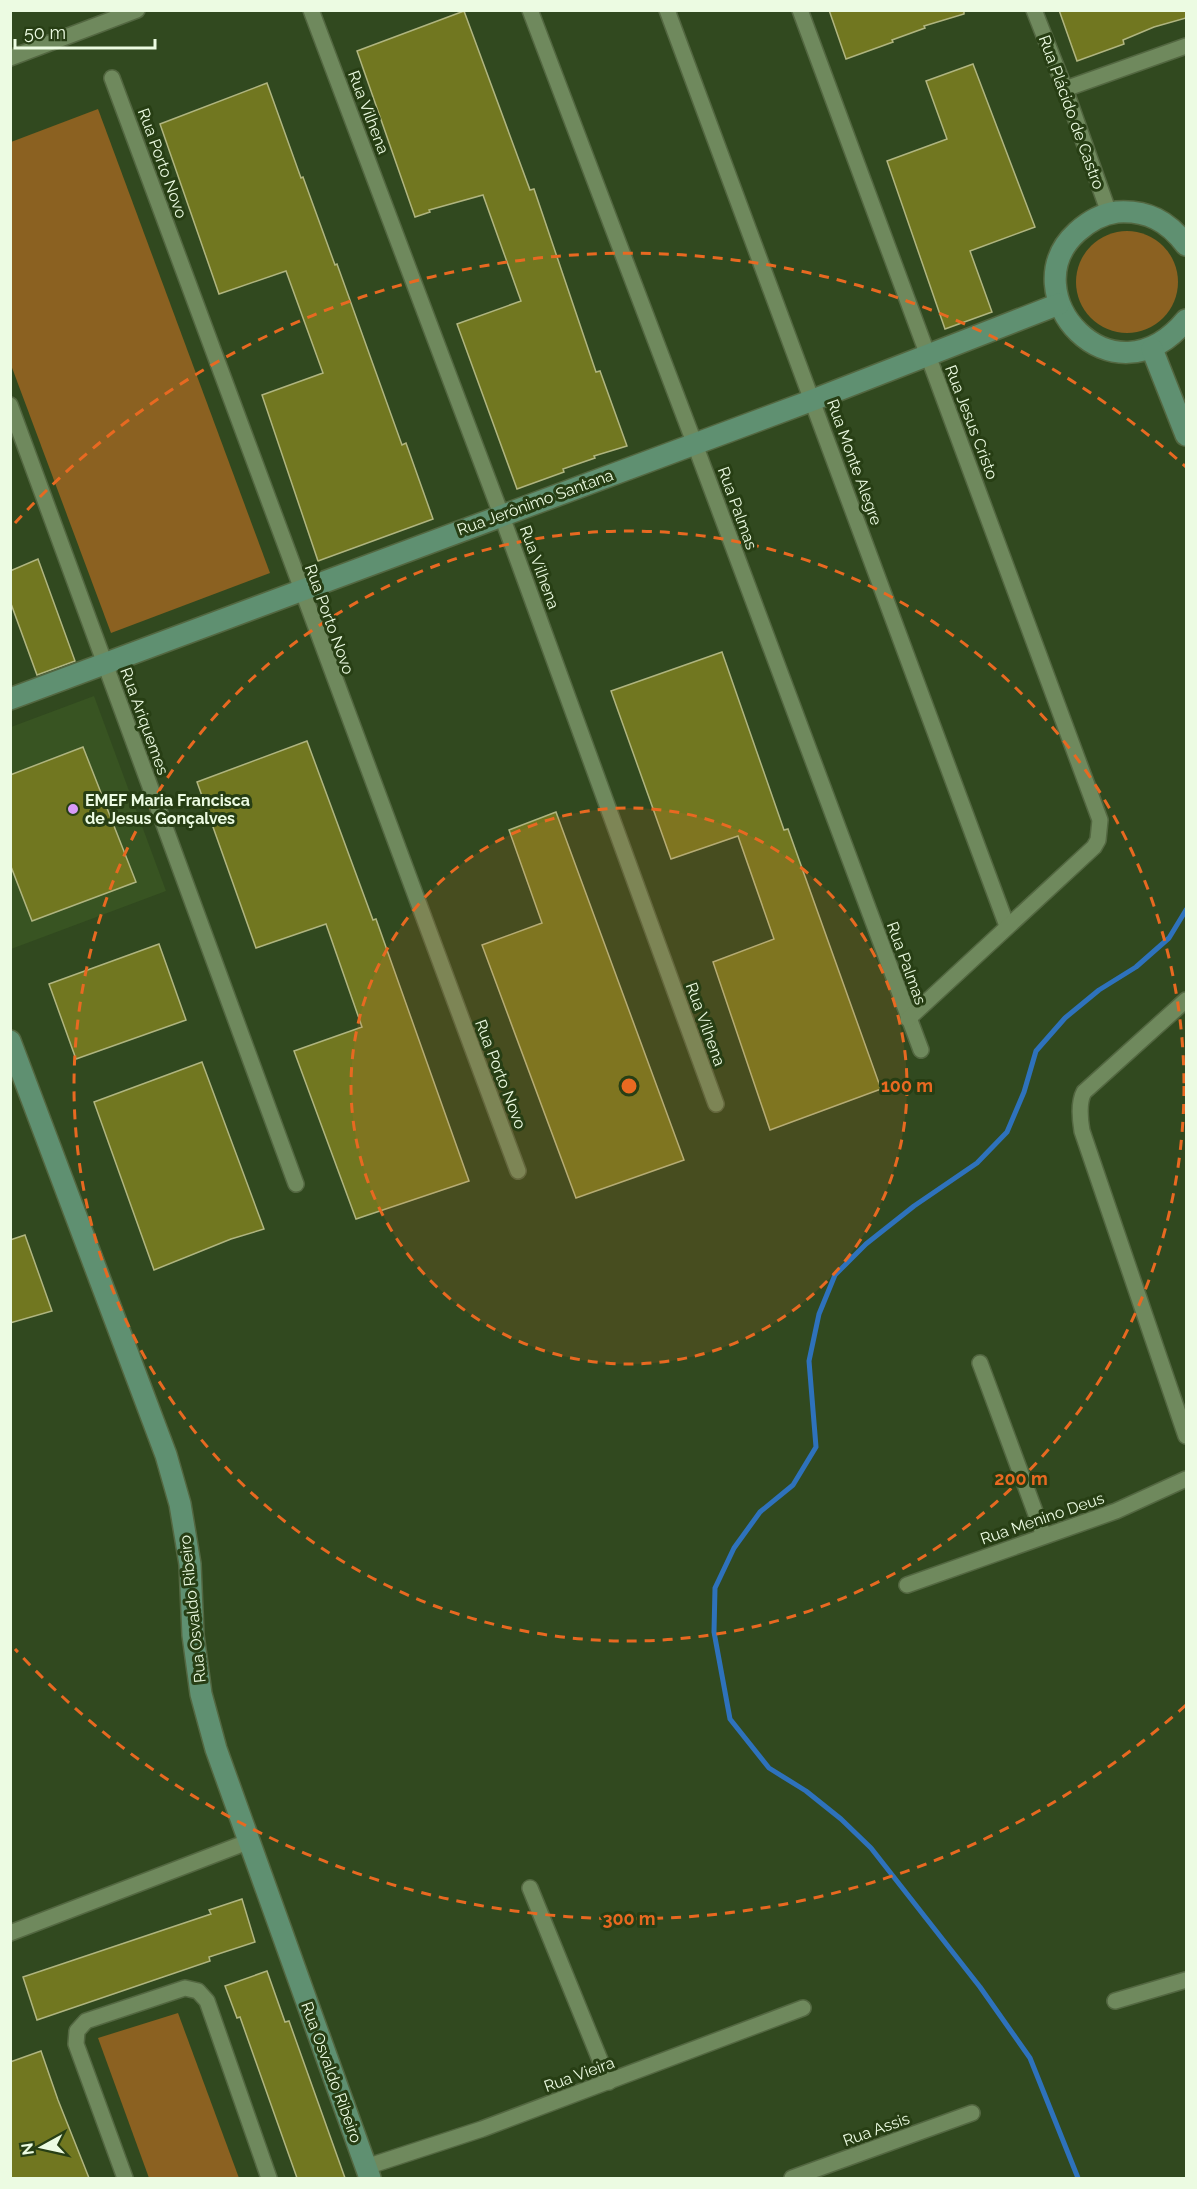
<svg xmlns="http://www.w3.org/2000/svg" width="1197" height="2189" viewBox="0 0 1197 2189" font-family="Raleway,sans-serif">
  <style>
    .built { fill: #385422 }
    .green { fill: #8b6121 }
    .lines { fill: none; stroke-linecap: round; stroke-linejoin: round }
    .stream { stroke: #2e72bc; stroke-width: 5 }
    .building { fill: #717720; stroke: #b0b580; stroke-width: 1.5 }
    .street-casing { stroke: #536741; stroke-width: 18 }
    .secondary-casing { stroke: #536741; stroke-width: 24 }
    .street { stroke: #6f895d; stroke-width: 15 }
    .secondary { stroke: #5f9071; stroke-width: 21 }
    .ring { fill: none; stroke: #e86921; stroke-width: 3; stroke-dasharray: 10 8 }
    .poi-dot { fill: #d89bf8; stroke: #273e14; stroke-width: 2 }
    .labels { text-anchor: middle; stroke-width: 6; stroke-linejoin: round; paint-order: stroke }
    .street-label { font-size: 16px; fill: #ecfbe2; stroke: #273e14 }
    .poi-label { font-size: 16px; font-weight: bold; fill: #ecfbe2; stroke: #273e14; text-anchor: start }
    .centre { fill: #e86921; stroke: #273e14; stroke-width: 3 }
    .ring-label { font-size: 18px; text-anchor: middle; font-weight: bold; fill: #e86921; stroke: #273e14; stroke-width: 6; stroke-linejoin: round; paint-order: stroke }
  </style>
  <rect width="100%" height="100%" fill="#31491f"/>
  <polygon class="built" points="94,696 166,891 11,949 11,727"/>
  <g class="green">
    <polygon points="98,109 270,573 111,633 11,365 11,142"/>
    <circle cx="1127" cy="282" r="51"/>
    <polygon points="178,2013 239,2178 149,2178 98,2038"/>
  </g>
  <g class="lines">
    <polyline class="stream" points="1078,2178 1030,2058 980,1987 871,1848 841,1819 806,1791 769,1768 730,1719 714,1632 715,1588 734,1548 760,1512 793,1485 816,1447 809,1361 819,1314 835,1275 866,1244 914,1206 977,1163 1007,1132 1024,1092 1036,1051 1065,1018 1099,990 1136,967 1169,938 1186,910"/>
  </g>
  <g class="building">
    <polygon points="829,10 964,10 964,14 924,26 925,28 892,40 893,42 846,59"/>
    <polygon points="1059,10 1186,10 1186,18 1154,27 1123,40 1124,44 1077,61"/>
    <polygon points="464,11 530,190 534,189 596,372 600,371 627,446 594,456 595,458 563,469 564,472 517,489 457,324 521,301 483,195 429,210 430,212 415,217 357,51"/>
    <polygon points="973,64 1035,227 970,251 992,312 945,329 887,161 947,139 926,81"/>
    <polygon points="267,83 301,178 303,177 335,265 337,264 402,445 406,443 433,519 318,561 262,395 323,373 286,271 219,294 160,124"/>
    <polygon points="38,559 75,661 37,675 10,601 10,571"/>
    <polygon points="722,652 784,830 788,829 881,1089 770,1130 713,962 774,939 738,836 671,859 611,691"/>
    <polygon points="307,741 373,920 376,919 469,1181 356,1219 294,1051 362,1027 326,924 256,948 197,782"/>
    <polygon points="83,747 136,882 32,921 10,864 10,775"/>
    <polygon points="556,812 684,1160 576,1198 482,945 542,923 509,830"/>
    <polygon points="159,944 186,1020 76,1059 49,984"/>
    <polygon points="202,1062 264,1229 231,1239 154,1270 94,1102"/>
    <polygon points="25,1235 52,1311 10,1323 10,1240"/>
    <polygon points="242,1899 255,1942 209,1957 210,1961 37,2020 23,1977 211,1914 209,1910"/>
    <polygon points="267,1971 285,2022 289,2021 345,2178 297,2178 240,2017 237,2018 225,1986"/>
    <polygon points="41,2051 58,2100 89,2178 10,2178 10,2062"/>
  </g>
  <g class="lines">
    <defs>
      <g id="street">
        <polyline points="311,10 501,514 716,1104"/>
        <polyline points="530,10 694,442 921,1050"/>
        <polyline points="667,10 1007,926"/>
        <polyline points="800,10 1100,820 1098,840 1094,847 908,1019"/>
        <polyline points="1034,10 1065,89 1109,213"/>
        <polyline points="10,58 137,10"/>
        <polyline points="112,78 518,1171"/>
        <polyline points="1065,89 1186,46"/>
        <polyline points="10,405 296,1184"/>
        <path d="M 1186,1000 L 1084,1092 C 1078,1103 1080,1119 1082,1131 L 1186,1436"/>
        <polyline points="980,1363 1044,1536"/>
        <polyline points="907,1585 1116,1511 1186,1479"/>
        <polyline points="530,1888 609,2082"/>
        <polyline points="10,1933 250,1841"/>
        <polyline points="1115,2001 1186,1980"/>
        <polyline points="366,2167 482,2129 803,2008"/>
        <polyline points="125,2178 76,2044 77,2031 86,2021 185,1988 198,1991 207,2001 269,2178"/>
        <polyline points="792,2178 972,2113"/>
      </g>
      <g id="secondary">
        <path d="M 1186,245 C 1168,221 1147,210 1117,212 C 1101,214 1088,222 1077,232 C 1010,293 1112,409 1186,320"/>
        <polyline points="1152,349 1186,435"/>
        <polyline points="10,699 813,400 1059,304"/>
        <polyline points="10,1041 166,1455 180,1504 190,1564 193,1635 201,1694 216,1749 370,2178"/>
      </g>
    </defs>
    <use href="#street" class="street-casing"/>
    <use href="#secondary" class="secondary-casing"/>
    <use href="#street" class="street"/>
    <use href="#secondary" class="secondary"/>
  </g>
  <circle cx="629" cy="1086" r="278" fill="#e86921" fill-opacity=".12"/>
  <g class="ring">
    <circle cx="629" cy="1086" r="278"/>
    <circle cx="629" cy="1086" r="555"/>
    <path d="M1186 1705A833 833 0 0 1 15 1649M15 523A833 833 0 0 1 1186 467"/>
  </g>
  <circle class="poi-dot" cx="73" cy="809" r="6"/>
  <g class="labels">
    <g class="street-label">
      <text transform="translate(369 112) rotate(69)" y="6">Rua Vilhena</text>
      <text transform="translate(1072 112) rotate(70)" y="6">Rua Plácido de Castro</text>
      <text transform="translate(163 163) rotate(70)" y="6">Rua Porto Novo</text>
      <text transform="translate(972 422) rotate(69)" y="6">Rua Jesus Cristo</text>
      <text transform="translate(855 462) rotate(70)" y="6">Rua Monte Alegre</text>
      <text transform="translate(535 502) rotate(-20)" y="6">Rua Jerônimo Santana</text>
      <text transform="translate(738 508) rotate(70)" y="6">Rua Palmas</text>
      <text transform="translate(540 567) rotate(70)" y="6">Rua Vilhena</text>
      <text transform="translate(330 619) rotate(70)" y="6">Rua Porto Novo</text>
      <text transform="translate(145 721) rotate(70)" y="6">Rua Ariquemes</text>
      <text transform="translate(907 963) rotate(70)" y="6">Rua Palmas</text>
      <text transform="translate(706 1024) rotate(70)" y="6">Rua Vilhena</text>
      <text transform="translate(501 1074) rotate(69)" y="6">Rua Porto Novo</text>
      <text transform="translate(1042 1518) rotate(-19)" y="6">Rua Menino Deus</text>
      <text transform="translate(192 1609) rotate(-96)" y="6">Rua Osvaldo Ribeiro</text>
      <text transform="translate(332 2072) rotate(70)" y="6">Rua Osvaldo Ribeiro</text>
      <text transform="translate(579 2074) rotate(-20)" y="6">Rua Vieira</text>
      <text transform="translate(876 2129) rotate(-20)" y="6">Rua Assis</text>
    </g>
    <g class="poi-label">
      <text x="85" y="806">EMEF Maria Francisca<tspan x="85" dy="18">de Jesus Gonçalves</tspan></text>
    </g>
  </g>
  <circle cx="629" cy="1086" r="9" class="centre"/>
  <g class="ring-label">
    <text x="907" y="1092">100 m</text>
    <text x="1021" y="1485">200 m</text>
    <text x="629" y="1925">300 m</text>
  </g>
  <rect width="1197" height="2189" fill="none" stroke="#ecfbe2" stroke-width="24"/>
  <g transform="translate(42 2147) rotate(262)" stroke="#273e14" stroke-width="4.5" paint-order="stroke">
  <path d="M0-4.5L10 22L0 15L-10 22Z" fill="#ecfbe2"/>
  <text y="-9" font-size="16" font-weight="bold" text-anchor="middle" fill="#ecfbe2">N</text>
  </g>
  <path d="M15 39v9h140v-9" fill="none" stroke="#ecfbe2" stroke-width="3"/>
  <text x="24" y="39" font-size="18" fill="#ecfbe2" stroke="#273e14" stroke-width="4.5" paint-order="stroke">50 m</text>
</svg>
